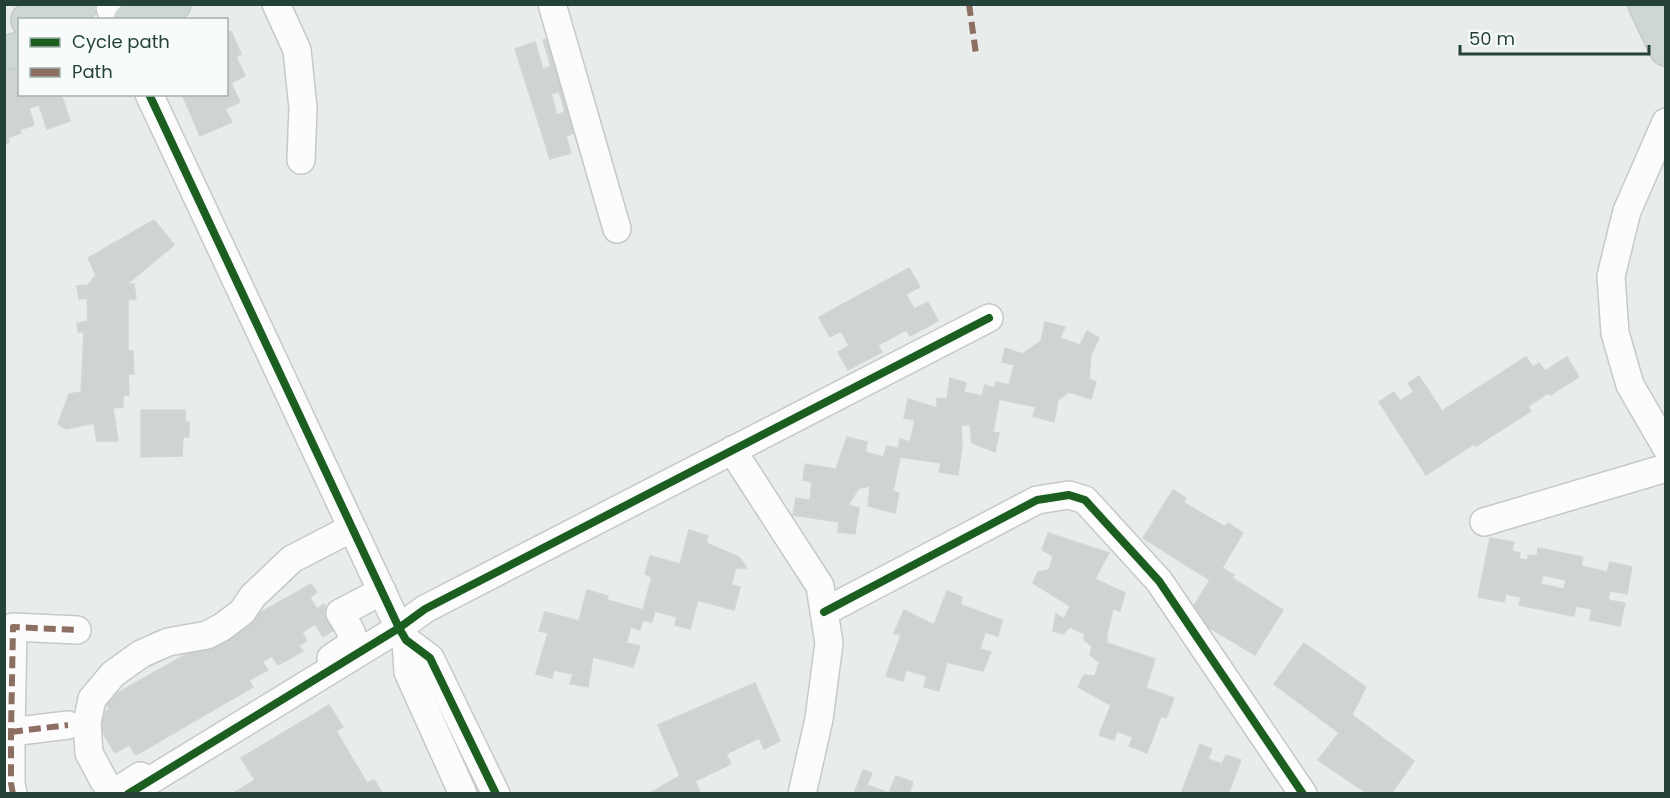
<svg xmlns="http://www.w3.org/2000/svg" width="1670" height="798" viewBox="0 0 1670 798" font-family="Poppins,sans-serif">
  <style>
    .building { fill: #cfd4d2; stroke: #d1d6d4; stroke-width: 1.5; fill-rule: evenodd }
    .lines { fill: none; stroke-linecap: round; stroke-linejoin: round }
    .minor-casing { stroke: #c5cac8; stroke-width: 30 }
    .major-casing { stroke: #c3ccc9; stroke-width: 36 }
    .minor { stroke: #fcfcfc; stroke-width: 27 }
    .major { stroke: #cfd7d5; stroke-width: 33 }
    .quiet { stroke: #8d6e63; stroke-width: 6; stroke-dasharray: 12 6; stroke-linecap: butt }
    .cycleway-casing { stroke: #f7fbf9; stroke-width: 11 }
    .cycleway { stroke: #1b5e20; stroke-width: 8 }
  </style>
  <rect width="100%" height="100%" fill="#e8edeb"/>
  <g class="building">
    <polygon points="231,31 241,54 236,57 245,76 231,83 240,102 225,109 232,122 200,136 182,94 226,94 226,33"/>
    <path d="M 563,34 L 597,144 L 579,150 L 574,133 L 566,136 L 571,153 L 550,159 L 515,49 L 535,42 L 543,69 L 551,66 L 543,40 ZM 559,91 L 565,112 L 557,115 L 551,94 Z"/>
    <polygon points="20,67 20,94 61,94 70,121 47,129 39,105 29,108 34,125 19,130 21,133 8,138 9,142 4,144 4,73"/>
    <polygon points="154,220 174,245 127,284 134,284 136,299 128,300 128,351 133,351 134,374 128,374 129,395 123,396 123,407 113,408 118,441 97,441 94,423 66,429 58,424 69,394 81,392 84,332 78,332 77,323 88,321 87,298 79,299 77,286 88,285 96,275 88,258"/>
    <polygon points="909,268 920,287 906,294 914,309 928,302 938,321 910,336 906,330 878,345 882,352 848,370 838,352 849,346 841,331 830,337 819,317"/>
    <polygon points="1045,322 1065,327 1060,338 1080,345 1087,331 1099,338 1091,355 1089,379 1096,382 1091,399 1069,392 1058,400 1054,422 1033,416 1036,407 999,399 993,432 999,433 995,452 972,443 970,424 961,426 962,445 958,475 939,472 941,463 900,457 893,491 899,493 895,513 868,506 870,486 859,488 848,505 859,508 855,534 838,532 839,522 793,515 796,498 810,500 812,482 803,480 805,464 836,469 847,437 867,442 865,452 883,457 887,446 898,448 900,439 910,442 915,420 904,418 908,399 937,408 937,398 947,399 950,378 966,383 964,392 982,396 985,385 994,388 996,382 1009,385 1014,365 1002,362 1005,348 1022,354 1041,341"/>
    <polygon points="1526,357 1533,367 1539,363 1545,371 1567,357 1579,377 1550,395 1548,393 1528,406 1531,411 1476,446 1474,444 1426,475 1379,402 1394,392 1400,401 1414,392 1408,383 1419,376 1442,411"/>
    <polygon points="141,410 185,410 185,422 189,422 189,437 183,437 182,456 141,457"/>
    <polygon points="1173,490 1186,498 1183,502 1225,527 1228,523 1243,533 1222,568 1234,575 1232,578 1283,610 1255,655 1188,615 1210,580 1143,538"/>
    <polygon points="689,530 708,536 706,543 739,557 747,568 736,568 731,585 740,587 734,610 698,600 690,629 675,625 677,617 655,611 652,622 643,620 640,630 631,627 626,643 640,646 633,667 593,657 588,687 570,684 573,674 554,670 552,678 536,674 548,633 539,631 545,612 579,621 587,590 608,596 607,600 643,610 652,577 645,574 650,556 680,564"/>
    <polygon points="1048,533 1109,553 1095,579 1125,593 1120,611 1113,609 1107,634 1107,643 1155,659 1146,688 1174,698 1166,718 1161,716 1147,753 1129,746 1133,737 1117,731 1114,740 1099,735 1111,705 1078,687 1084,675 1095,676 1099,662 1090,655 1092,646 1084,640 1085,634 1070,627 1063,634 1053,631 1056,614 1064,619 1070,606 1033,583 1038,572 1049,570 1053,556 1042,550"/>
    <path d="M 1490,538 L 1514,542 L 1512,551 L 1520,553 L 1519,559 L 1528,560 L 1528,555 L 1537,556 L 1538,548 L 1583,557 L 1581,566 L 1607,572 L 1610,562 L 1632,567 L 1627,594 L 1610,591 L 1608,600 L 1625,603 L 1620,626 L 1590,620 L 1592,609 L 1576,606 L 1574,616 L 1519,605 L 1521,597 L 1506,594 L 1504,602 L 1478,597 ZM 1543,575 L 1566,580 L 1564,589 L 1541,584 Z"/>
    <polygon points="311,584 317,592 310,598 317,609 324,604 338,627 323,637 315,624 302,632 307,641 298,646 303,651 278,665 272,656 262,662 268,670 249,680 253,687 136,755 129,745 115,753 94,719 109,709 105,700"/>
    <polygon points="947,591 962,597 961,605 1002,620 998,636 985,632 980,649 991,652 983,671 947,662 939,691 924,687 927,676 906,670 903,681 886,676 901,635 894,633 904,610 934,625"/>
    <polygon points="1304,643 1366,687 1352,715 1414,761 1391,794 1368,794 1318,760 1339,733 1274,684"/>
    <polygon points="755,683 780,741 764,749 759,738 726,754 731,764 695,781 701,794 648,794 680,776 658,725"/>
    <polygon points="329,705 343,727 336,731 367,783 374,780 383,794 232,794 255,780 241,758"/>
    <polygon points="1200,744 1212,749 1208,759 1222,764 1226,755 1241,760 1228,794 1181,794"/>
    <polygon points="863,770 872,773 867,785 889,793 896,776 913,782 909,794 854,794"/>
  </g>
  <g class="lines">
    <defs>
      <g id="minor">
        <polyline points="109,4 114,20"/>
        <polyline points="276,4 297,50 303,108 301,160"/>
        <polyline points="552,4 617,229"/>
        <polyline points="149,94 399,628 406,640 430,658 496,794"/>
        <polyline points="1666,122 1627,211 1611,276 1615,333 1630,385 1666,447"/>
        <polyline points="732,450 820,586 829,643 819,719 802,794"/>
        <polyline points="1484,522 1666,468"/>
        <polyline points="824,612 1037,500 1069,495 1085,500 1159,581 1303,794"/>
        <polyline points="406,640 408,672 463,794"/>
        <path d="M 331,658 C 359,640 357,641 340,613 L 382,591"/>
        <polyline points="11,732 68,725"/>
        <polyline points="140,776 114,793 104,781 89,753 87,723 92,699 113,674 141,654 168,642 207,635 222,627 242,612 253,596 292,559 352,528"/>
        <polyline points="13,794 11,783 11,732 13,627 77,630"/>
        <polyline points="128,794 399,628 425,609 989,318"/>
      </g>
      <g id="major">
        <polyline points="1645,4 1666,49"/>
        <polyline points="28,20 81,4"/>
        <polyline points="130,20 174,4"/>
        <polyline points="4,53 20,49"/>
      </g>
    </defs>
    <use href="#minor" class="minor-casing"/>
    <use href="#major" class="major-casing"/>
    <use href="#minor" class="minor"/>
    <use href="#major" class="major"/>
    <g class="quiet">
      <polyline points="969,4 976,54"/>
      <polyline points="11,732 68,725"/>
      <polyline points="13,794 11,783 11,732 13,627 77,630"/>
    </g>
    <defs>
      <g id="cycleway">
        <polyline points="149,94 399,628 406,640 430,658 496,794"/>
        <polyline points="824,612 1037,500 1069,495 1085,500 1159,581 1303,794"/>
        <polyline points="128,794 399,628 425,609 989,318"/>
      </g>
    </defs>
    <use href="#cycleway" class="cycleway-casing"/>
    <use href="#cycleway" class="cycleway"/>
  </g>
  <rect width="1670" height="798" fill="none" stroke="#24423a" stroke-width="12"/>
  <rect x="18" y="18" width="210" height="78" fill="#f7fbf9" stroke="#a3b1ad" stroke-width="1.5"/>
  <rect x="30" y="38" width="30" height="9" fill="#1b5e20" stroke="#a3b1ad" stroke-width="1.5"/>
  <text x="72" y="48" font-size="18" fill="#24423a">Cycle path</text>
  <rect x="30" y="68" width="30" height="9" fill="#8d6e63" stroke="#a3b1ad" stroke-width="1.5"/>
  <text x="72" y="78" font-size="18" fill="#24423a">Path</text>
  <path d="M1460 45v9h189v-9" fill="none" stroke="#24423a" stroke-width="3"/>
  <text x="1469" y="45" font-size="18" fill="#24423a" stroke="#f7fbf9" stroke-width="4.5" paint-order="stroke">50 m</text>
</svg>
